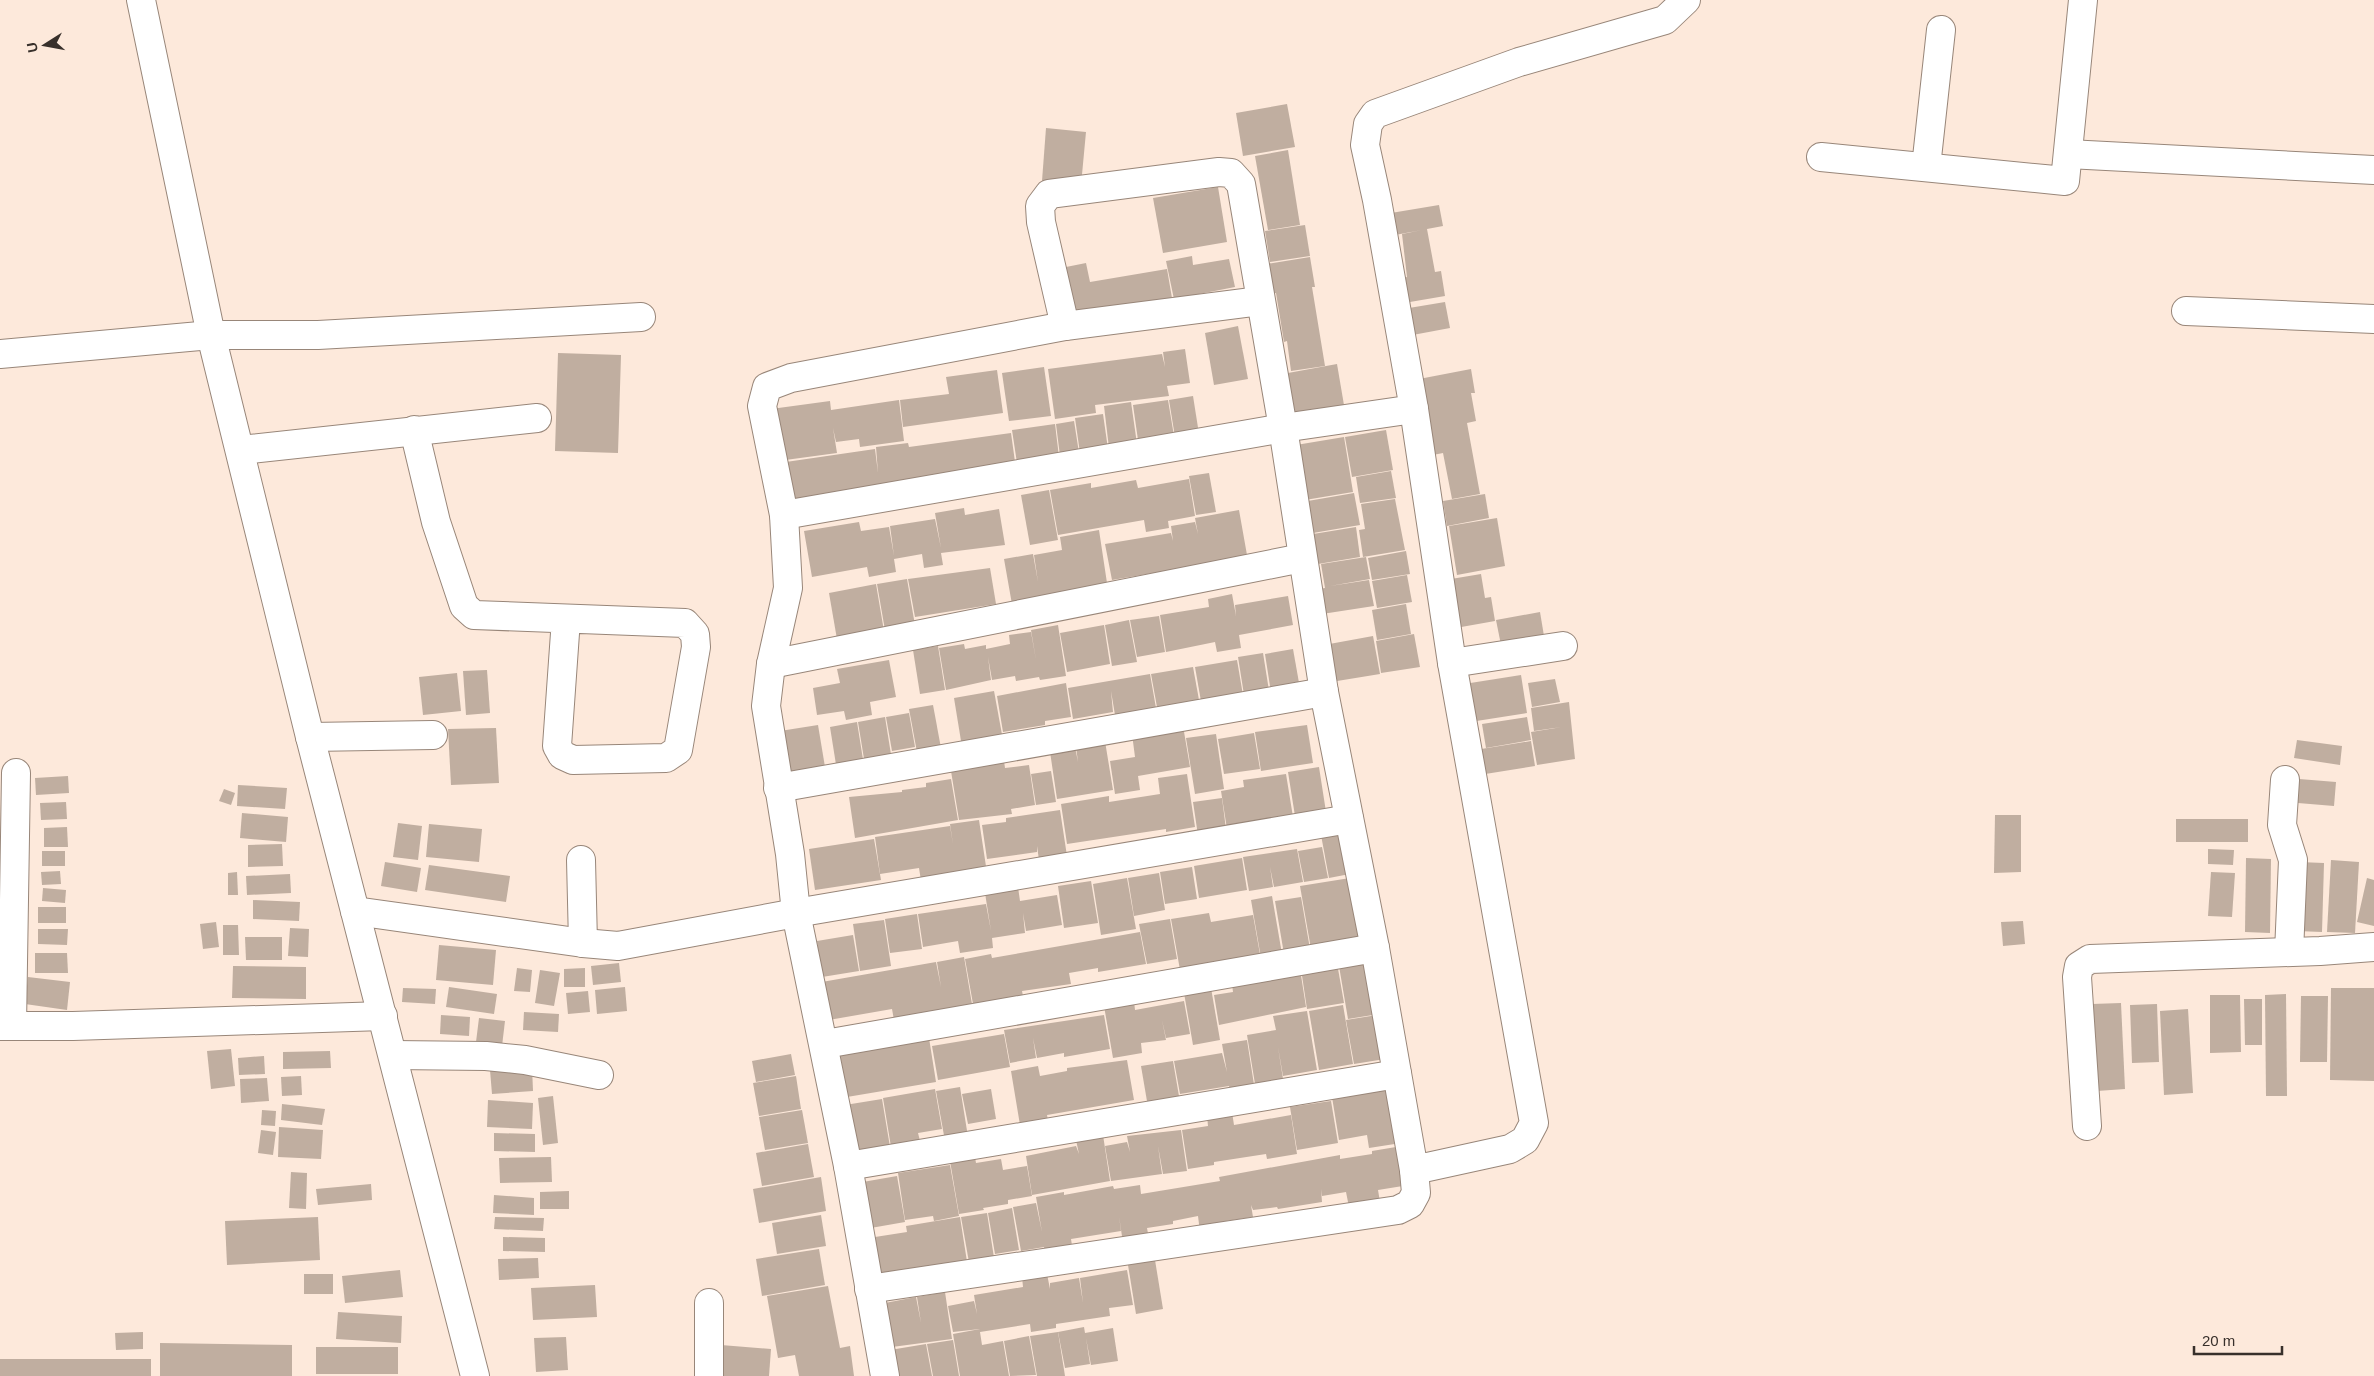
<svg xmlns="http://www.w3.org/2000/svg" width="2374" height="1376" viewBox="0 0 2374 1376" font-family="Arial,sans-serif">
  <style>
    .building { fill: #c0aea0 }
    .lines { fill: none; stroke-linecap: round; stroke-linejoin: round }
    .minor-casing { stroke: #988679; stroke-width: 30 }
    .minor { stroke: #fff; stroke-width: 28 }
  </style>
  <rect width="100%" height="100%" fill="#fde9db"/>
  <g class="building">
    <polygon points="1287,104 1295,147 1243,156 1236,113"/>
    <polygon points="1046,128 1086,132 1081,185 1042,181"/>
    <polygon points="1288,150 1300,225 1268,230 1255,156"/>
    <polygon points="1218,187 1227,242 1163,253 1153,198"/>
    <polygon points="1439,205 1443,226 1427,229 1435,272 1441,271 1445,296 1404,303 1399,279 1407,277 1402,234 1422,230 1395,235 1391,213"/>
    <polygon points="1305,225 1310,256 1270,262 1265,231"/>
    <polygon points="1192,256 1193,265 1229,259 1235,287 1199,294 1200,300 1175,304 1166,261"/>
    <polygon points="1310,257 1315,287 1312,287 1325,366 1291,371 1287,341 1284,342 1276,293 1265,295 1260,265"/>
    <polygon points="1086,263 1090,282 1167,269 1172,298 1066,319 1056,269"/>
    <polygon points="1445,302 1450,328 1402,337 1397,310"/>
    <polygon points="1238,326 1248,379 1214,385 1205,333"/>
    <polygon points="1185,349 1190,383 1167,386 1169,396 1095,405 1096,413 1055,419 1048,369 1162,354 1165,367 1163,352"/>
    <polygon points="558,353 621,355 618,453 555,451"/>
    <polygon points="1337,364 1345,411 1296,419 1288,373"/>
    <polygon points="1044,367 1051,416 1009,421 1002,373"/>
    <polygon points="1471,369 1475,393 1471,393 1476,421 1467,423 1480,494 1452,499 1443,453 1433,455 1419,379"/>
    <polygon points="997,370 1003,413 903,427 900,400 949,394 946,377"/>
    <polygon points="1193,396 1199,434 1175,437 1169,400"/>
    <polygon points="899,400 904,441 860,447 859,439 836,442 833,428 837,453 778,461 771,409 830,401 831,410"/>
    <polygon points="1168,400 1175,442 1139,447 1133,405"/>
    <polygon points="1131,402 1137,444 1109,448 1104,406"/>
    <polygon points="1103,414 1108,449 1080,453 1075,418"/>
    <polygon points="1074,421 1079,453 1060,456 1056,424"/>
    <polygon points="1055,424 1059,457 1017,463 1012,430"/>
    <polygon points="1386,430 1393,470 1352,477 1345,437"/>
    <polygon points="1011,433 1016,469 786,509 779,463 875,449 878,473 876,447 908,443 909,447"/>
    <polygon points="1344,437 1353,492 1299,501 1290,446"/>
    <polygon points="1391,471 1396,498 1360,503 1356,477"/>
    <polygon points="1209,473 1216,512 1196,515 1189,476"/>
    <polygon points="1189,479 1195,516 1168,521 1169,528 1146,532 1144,520 1058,535 1050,490 1091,483 1091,488 1136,480 1138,488"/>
    <polygon points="1049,490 1058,540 1030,545 1021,495"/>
    <polygon points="1354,493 1360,525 1307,534 1302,502"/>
    <polygon points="1485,494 1489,518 1447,526 1443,501"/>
    <polygon points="1395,499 1405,550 1363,557 1359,530 1365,529 1361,504"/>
    <polygon points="964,508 965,515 999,509 1005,545 941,553 943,565 924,568 922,554 894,559 896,572 869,577 867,567 812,577 804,531 859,522 861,531 889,527 894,556 890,526 935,519 941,548 935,513"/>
    <polygon points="1239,510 1247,555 1202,564 1204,572 1155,587 1153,573 1112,580 1105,544 1171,533 1173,541 1171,526 1195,522 1198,534 1195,518"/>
    <polygon points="1497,518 1505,566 1457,575 1449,526"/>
    <polygon points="1356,527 1360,557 1312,565 1307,535"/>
    <polygon points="1099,530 1107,583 1069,590 1070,600 1013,610 1004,559 1033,554 1038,582 1034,555 1062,550 1060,537"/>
    <polygon points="1406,551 1410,574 1372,580 1368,558"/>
    <polygon points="1366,557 1370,579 1330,586 1369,580 1374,606 1322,614 1318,589 1325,588 1321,564"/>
    <polygon points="990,568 996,604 915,617 908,579"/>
    <polygon points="1481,574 1485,598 1491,597 1495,621 1450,629 1451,579"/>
    <polygon points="1407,575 1412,602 1377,608 1372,581"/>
    <polygon points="907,579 916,631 886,636 877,584"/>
    <polygon points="876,584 885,637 838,645 829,593"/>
    <polygon points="1232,594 1236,616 1235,605 1288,596 1293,625 1239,635 1241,648 1217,652 1215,642 1166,652 1160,615 1209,607 1208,599"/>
    <polygon points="1406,604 1411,634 1377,640 1372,610"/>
    <polygon points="1540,612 1545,642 1502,650 1496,620"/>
    <polygon points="1159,616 1165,652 1137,657 1130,620"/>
    <polygon points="1129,620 1137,662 1112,666 1105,625"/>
    <polygon points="1058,625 1066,676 1040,680 1039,677 1016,681 1015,676 992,680 988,657 991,680 946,690 939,648 964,644 965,649 986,645 986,649 1010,644 1009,635 1031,632 1036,660 1031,630"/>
    <polygon points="1104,625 1110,664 1067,672 1060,633"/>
    <polygon points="1414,634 1420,667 1381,673 1376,641"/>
    <polygon points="1373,636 1380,674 1331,682 1324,645"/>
    <polygon points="938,646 945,690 920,694 913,650"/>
    <polygon points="1293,649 1301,694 1272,699 1265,654"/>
    <polygon points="1263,653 1270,697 1245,701 1238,657"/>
    <polygon points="889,660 896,697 870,702 872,715 846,720 844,711 817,715 813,688 840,683 837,669"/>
    <polygon points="1237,660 1244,701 1202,707 1195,667"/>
    <polygon points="1193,667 1199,700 1157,707 1151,674"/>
    <polygon points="487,670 490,713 466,715 463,671"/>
    <polygon points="457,673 461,711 423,715 419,677"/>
    <polygon points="1150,674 1156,708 1115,715 1111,691 1113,712 1073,719 1068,688"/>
    <polygon points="1521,675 1527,713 1470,722 1464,684"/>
    <polygon points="1555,679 1560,702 1532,707 1528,683"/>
    <polygon points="1066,683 1071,717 1045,721 1045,725 1003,732 997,696"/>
    <polygon points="994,691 1003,740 962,747 954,698"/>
    <polygon points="1569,702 1575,759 1537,765 1531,732 1562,727 1534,731 1531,708"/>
    <polygon points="933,705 941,748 917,752 909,709"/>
    <polygon points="909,713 915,747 892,751 886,717"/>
    <polygon points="885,717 893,767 866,771 858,722"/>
    <polygon points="1527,717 1531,740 1486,748 1482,724"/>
    <polygon points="1182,720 1190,767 1138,776 1140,790 1115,794 1110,761 1135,757 1132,734"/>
    <polygon points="857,722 865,772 838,777 830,727"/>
    <polygon points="818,725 826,773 789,779 780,731"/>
    <polygon points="1307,725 1313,763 1261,771 1255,732"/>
    <polygon points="496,728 499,783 451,785 448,729"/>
    <polygon points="1254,733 1260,769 1224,774 1218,739"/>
    <polygon points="1216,734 1224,789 1195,794 1186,738"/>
    <polygon points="1104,735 1113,790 1057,799 1049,745 1074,742 1078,762 1075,739"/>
    <polygon points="2297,740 2342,746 2340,765 2294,758"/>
    <polygon points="1531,741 1535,766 1479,775 1475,750"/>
    <polygon points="1004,761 1005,768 1029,765 1035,805 1011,809 1012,814 959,820 950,765"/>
    <polygon points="1319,767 1326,812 1295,816 1288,772"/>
    <polygon points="1051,771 1056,802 1036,805 1031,774"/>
    <polygon points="1187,774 1195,827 1166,832 1166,829 1067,844 1061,804 1109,796 1109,802 1160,794 1158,778"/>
    <polygon points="1286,774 1293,817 1227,829 1221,791 1244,787 1243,780"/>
    <polygon points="68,776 69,793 36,795 35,778"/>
    <polygon points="2287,778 2336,782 2334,806 2285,802"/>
    <polygon points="951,779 958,820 855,838 849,797 902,792 902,790 926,787 926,783"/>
    <polygon points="238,785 287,788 285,809 237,806"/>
    <polygon points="224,789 235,793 231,805 219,801"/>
    <polygon points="1222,798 1227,837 1199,842 1193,802"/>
    <polygon points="66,802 67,819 41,820 40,803"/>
    <polygon points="1060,810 1067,856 1039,860 1037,846 1037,852 987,859 982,825 1006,822 1006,818"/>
    <polygon points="242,813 288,817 286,842 240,838"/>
    <polygon points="1995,815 2021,815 2021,872 1994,873"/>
    <rect x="2176" y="819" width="72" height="23"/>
    <polygon points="979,820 987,873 922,887 919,868 880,874 875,837 950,826 953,844 950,824"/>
    <polygon points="398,823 422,826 418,860 393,857"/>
    <polygon points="429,824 482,829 479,862 426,857"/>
    <polygon points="67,827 68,847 44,847 44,828"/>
    <polygon points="1348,830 1355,873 1329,878 1321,835"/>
    <polygon points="874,839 881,880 815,890 809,849"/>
    <polygon points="282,844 283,866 248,867 248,845"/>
    <polygon points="1322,847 1328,878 1304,882 1298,851"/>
    <polygon points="1297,849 1303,882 1274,887 1270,867 1273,887 1249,891 1243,857"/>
    <polygon points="2208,849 2234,850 2233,865 2208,864"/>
    <rect x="42" y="851" width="23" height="15"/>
    <polygon points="1242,858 1247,890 1199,898 1194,866"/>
    <polygon points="2246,858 2271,859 2270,933 2245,932"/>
    <polygon points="2331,860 2359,862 2355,933 2327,932"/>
    <polygon points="385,862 421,868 417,892 381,886"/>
    <polygon points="2299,862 2324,863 2322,932 2297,931"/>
    <polygon points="429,865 510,876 506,902 425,890"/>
    <polygon points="1192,867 1197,899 1165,904 1160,872"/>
    <polygon points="60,871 61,884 42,885 41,872"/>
    <polygon points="237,872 238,895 228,895 228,873"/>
    <polygon points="2211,872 2235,873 2232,917 2208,916"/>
    <polygon points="1159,873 1165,910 1134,916 1128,878"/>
    <polygon points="290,874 291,893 247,895 246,876"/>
    <polygon points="1127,878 1136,929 1101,935 1093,884"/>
    <polygon points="1350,878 1361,941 1311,949 1300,886"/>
    <polygon points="2367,878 2374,880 2374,926 2357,922"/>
    <polygon points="1091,881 1098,923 1064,928 1058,886"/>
    <polygon points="1018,887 1020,901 1057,895 1062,925 1026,931 1023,913 1025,933 992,938 993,948 960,953 958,941 923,947 918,914 986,904 991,931 985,893"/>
    <polygon points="43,888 66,890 65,903 42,901"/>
    <polygon points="1272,896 1282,954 1261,958 1251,900"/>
    <polygon points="1301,897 1310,949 1284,954 1275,901"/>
    <polygon points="253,900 300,902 299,921 253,919"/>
    <rect x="38" y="907" width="28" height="16"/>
    <polygon points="1209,913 1211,922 1253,915 1261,960 1180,970 1171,919"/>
    <polygon points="917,914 922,949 890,953 885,919"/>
    <polygon points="1170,919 1177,959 1147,964 1139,924"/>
    <polygon points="884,920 891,966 860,971 853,924"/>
    <polygon points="2023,921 2025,944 2003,946 2001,922"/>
    <polygon points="216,922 219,947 203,949 200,924"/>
    <polygon points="223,925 238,925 239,955 223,955"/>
    <polygon points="290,928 309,929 308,957 288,956"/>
    <polygon points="38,929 68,929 67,945 38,944"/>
    <polygon points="1140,932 1146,964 1098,972 1098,968 1069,973 1071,984 1022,991 1023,996 973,1004 965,959 991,954 992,958"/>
    <polygon points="853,935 859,971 822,977 817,941"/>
    <polygon points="245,937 282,937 282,960 246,960"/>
    <polygon points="439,945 496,950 493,985 436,980"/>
    <polygon points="35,953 67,953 68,973 35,973"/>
    <polygon points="964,957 972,1004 894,1020 892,1009 823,1021 816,983 936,962 941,987 937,962"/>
    <polygon points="1371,961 1379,1014 1348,1019 1339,966"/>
    <polygon points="619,963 621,982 593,985 591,966"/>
    <polygon points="1337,963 1344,1003 1307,1009 1301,969"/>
    <polygon points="233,966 306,967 306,999 232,998"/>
    <polygon points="517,968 532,970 530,992 514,991"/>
    <polygon points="585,968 585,987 564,987 564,969"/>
    <polygon points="1300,969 1306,1007 1219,1025 1214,995 1233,992 1232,984"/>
    <polygon points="540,970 560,973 554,1006 535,1003"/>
    <polygon points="28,977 70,982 67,1010 25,1004"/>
    <polygon points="449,987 497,994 494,1014 446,1007"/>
    <polygon points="625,987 627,1011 597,1014 595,990"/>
    <polygon points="403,988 436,989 435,1004 402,1002"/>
    <polygon points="1211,988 1220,1040 1193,1045 1184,993"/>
    <polygon points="2331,988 2374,988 2374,1081 2330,1080"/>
    <polygon points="588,991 590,1012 568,1014 566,993"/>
    <polygon points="2286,994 2287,1096 2266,1096 2265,995"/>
    <polygon points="2210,995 2240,995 2241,1052 2210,1053"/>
    <polygon points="2301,996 2328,996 2327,1062 2300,1062"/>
    <polygon points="2244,999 2262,999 2262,1045 2245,1045"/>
    <polygon points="1134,1001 1135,1010 1184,1001 1190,1034 1166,1038 1162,1020 1166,1040 1141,1043 1142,1053 1113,1058 1104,1006"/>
    <polygon points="2121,1003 2125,1089 2097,1091 2092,1004"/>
    <polygon points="2157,1004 2159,1062 2132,1063 2130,1005"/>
    <polygon points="1343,1005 1353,1064 1319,1070 1309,1011"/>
    <polygon points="2188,1009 2193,1093 2164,1095 2160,1011"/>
    <polygon points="1307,1011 1317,1070 1283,1076 1278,1047 1283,1079 1255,1084 1247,1035 1276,1030 1273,1016"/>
    <polygon points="524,1012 559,1014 558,1032 523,1030"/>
    <polygon points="441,1015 470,1017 469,1036 440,1034"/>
    <polygon points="1104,1015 1110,1049 1064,1057 1064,1053 1037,1058 1033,1038 1036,1058 1010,1063 1004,1030"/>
    <polygon points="1377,1015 1385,1059 1354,1064 1346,1020"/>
    <polygon points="479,1018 505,1021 502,1046 476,1042"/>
    <polygon points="1004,1034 1010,1067 938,1080 932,1046"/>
    <polygon points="929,1038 936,1082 847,1097 840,1054"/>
    <polygon points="1247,1040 1255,1091 1231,1095 1229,1086 1180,1094 1174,1061 1222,1053 1227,1072 1222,1044"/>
    <polygon points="231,1049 235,1086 211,1089 207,1051"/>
    <polygon points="330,1051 331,1068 283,1069 283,1052"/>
    <polygon points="791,1054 795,1075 756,1082 752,1061"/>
    <polygon points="264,1056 265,1074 239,1075 238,1058"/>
    <polygon points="1127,1060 1134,1100 1047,1115 1049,1126 1021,1131 1011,1071 1038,1066 1040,1076 1067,1071 1067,1068"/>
    <polygon points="1173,1061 1180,1102 1148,1107 1141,1066"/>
    <polygon points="532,1067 533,1091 492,1094 490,1070"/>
    <polygon points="301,1076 302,1095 282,1096 281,1077"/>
    <polygon points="796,1076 801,1109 759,1116 753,1083"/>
    <polygon points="267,1078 269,1101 241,1103 240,1079"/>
    <polygon points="960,1087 968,1137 945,1141 936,1091"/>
    <polygon points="1392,1087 1401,1143 1369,1148 1367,1135 1339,1140 1332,1097"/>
    <polygon points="935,1089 942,1129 918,1133 920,1141 891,1147 883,1098"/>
    <polygon points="991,1089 996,1119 968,1124 962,1094"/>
    <polygon points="553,1096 558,1143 543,1145 538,1098"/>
    <polygon points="882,1099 891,1153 854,1159 845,1105"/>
    <polygon points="488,1100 533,1103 532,1129 487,1127"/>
    <polygon points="1331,1101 1338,1143 1297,1150 1290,1107"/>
    <polygon points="282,1104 325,1109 322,1125 281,1120"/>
    <polygon points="262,1110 276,1111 275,1126 261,1125"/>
    <polygon points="802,1110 808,1143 765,1150 759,1117"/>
    <polygon points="1232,1112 1234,1125 1291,1115 1297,1154 1267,1159 1266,1154 1214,1162 1214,1165 1188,1169 1182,1130 1208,1126 1207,1116"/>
    <polygon points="279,1127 323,1130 321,1159 278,1157"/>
    <polygon points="261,1130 276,1132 273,1155 258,1153"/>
    <polygon points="1181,1130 1187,1171 1163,1174 1158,1146 1162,1174 1111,1181 1105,1146 1127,1142 1130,1152 1127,1136"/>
    <polygon points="494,1133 535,1134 535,1152 494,1151"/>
    <polygon points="1103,1135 1110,1181 1032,1195 1026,1156 1076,1146 1079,1154 1076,1140"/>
    <polygon points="808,1144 814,1177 762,1186 756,1153"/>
    <polygon points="1402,1146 1409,1185 1378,1190 1380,1202 1349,1207 1346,1192 1322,1196 1321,1189 1322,1202 1278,1209 1277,1207 1253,1210 1251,1205 1253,1217 1226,1221 1227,1228 1200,1232 1198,1216 1173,1221 1173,1224 1147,1228 1149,1239 1123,1243 1119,1216 1121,1231 1071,1239 1073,1252 1046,1256 1044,1247 1021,1251 1013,1207 1036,1203 1042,1232 1036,1197 1064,1192 1064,1195 1113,1186 1114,1189 1140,1185 1141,1194 1220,1181 1219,1177 1340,1155 1340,1159 1372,1154 1372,1151"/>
    <polygon points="551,1157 552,1182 500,1183 499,1158"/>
    <polygon points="975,1157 976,1163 1001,1159 1003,1170 1027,1166 1032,1196 1008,1200 1008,1204 983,1208 984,1210 959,1214 950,1161"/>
    <polygon points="950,1165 959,1216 934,1221 933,1216 905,1220 898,1173"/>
    <polygon points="291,1172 307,1173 306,1209 289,1208"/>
    <polygon points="897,1176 905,1222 865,1229 857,1183"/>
    <polygon points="821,1177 826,1211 759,1223 753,1189"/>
    <polygon points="371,1184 372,1200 318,1205 316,1189"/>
    <polygon points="569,1191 569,1209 540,1209 540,1192"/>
    <polygon points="494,1195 534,1198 534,1215 493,1213"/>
    <polygon points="1012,1208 1019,1250 995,1254 988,1213"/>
    <polygon points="987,1213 995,1264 970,1268 961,1217"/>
    <polygon points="821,1215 826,1246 777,1254 772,1223"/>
    <polygon points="318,1217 320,1260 227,1265 225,1221"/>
    <polygon points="495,1217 544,1218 543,1231 494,1229"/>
    <polygon points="960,1217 968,1268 881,1275 875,1237 907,1232 906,1226"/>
    <polygon points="503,1237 545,1238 545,1252 503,1251"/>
    <polygon points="819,1249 825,1285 762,1296 756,1259"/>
    <polygon points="538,1258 539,1278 499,1280 498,1259"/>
    <polygon points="1155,1260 1163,1309 1136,1314 1128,1265"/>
    <polygon points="400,1270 403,1297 345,1303 342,1276"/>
    <polygon points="1127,1270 1133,1305 1109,1308 1110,1316 1056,1324 1056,1328 1031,1332 1030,1324 980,1332 982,1345 1003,1341 1009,1376 960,1376 953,1334 980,1329 953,1332 948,1306 974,1301 977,1314 974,1295 1023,1287 1022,1277 1047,1274 1050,1289 1050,1283 1079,1278 1083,1303 1080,1278"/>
    <rect x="304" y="1274" width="29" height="20"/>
    <polygon points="595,1285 597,1317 533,1320 531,1288"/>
    <polygon points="828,1286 840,1348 850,1346 854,1376 799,1376 795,1355 778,1358 767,1296"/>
    <polygon points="945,1292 952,1339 892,1347 885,1303 916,1297 921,1323 917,1297"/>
    <polygon points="338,1312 402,1316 401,1343 336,1339"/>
    <polygon points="1084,1327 1085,1333 1113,1328 1118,1361 1091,1365 1086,1338 1090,1364 1065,1368 1058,1332"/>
    <polygon points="143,1332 143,1349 116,1350 115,1333"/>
    <polygon points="1058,1332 1065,1376 1037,1376 1030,1336"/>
    <polygon points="1029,1336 1036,1375 1010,1376 1004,1341"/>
    <polygon points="566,1337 568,1370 536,1372 534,1338"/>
    <polygon points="953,1340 959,1376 933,1376 927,1344"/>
    <polygon points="160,1343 292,1345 292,1376 160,1376"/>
    <polygon points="926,1344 932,1376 895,1376 890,1350"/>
    <polygon points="721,1345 771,1349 769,1376 719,1376"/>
    <rect x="316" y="1347" width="82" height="27"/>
    <rect x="0" y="1359" width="151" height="17"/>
  </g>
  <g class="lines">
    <defs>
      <g id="minor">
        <polyline points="141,0 211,335 310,737 475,1376"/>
        <polyline points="2068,154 2374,170"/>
        <polyline points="1821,157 2065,181 2083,0"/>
        <polyline points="1926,167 1941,30"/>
        <polyline points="2186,311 2374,319"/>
        <polyline points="1065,326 1041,222 1040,206 1049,194 1219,172 1231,173 1241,184 1283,428 1324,692 1375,948 1414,1170 1510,1149 1525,1140 1534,1123 1452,663 1414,409 1377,200 1365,145 1368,124 1375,114 1519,62 1665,20 1686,0"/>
        <polyline points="0,354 211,335 318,335 641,317"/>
        <polyline points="414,430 436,522 464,606 474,615 685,623 695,634 696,647 678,750 666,758 573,760 562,755 557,746 566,619"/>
        <polyline points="241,450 537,418"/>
        <polyline points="784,515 1283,428 1414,409"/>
        <polyline points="1452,663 1563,646"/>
        <polyline points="771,664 1302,558"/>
        <polyline points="310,737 433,735"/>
        <polyline points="2285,780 2282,825 2293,860 2289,952"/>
        <polyline points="778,788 1324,692"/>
        <polyline points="581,860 583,943"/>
        <polyline points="355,911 583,943 618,946 796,913 1349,819"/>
        <polyline points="0,1026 73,1026 383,1016"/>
        <polyline points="12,1026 16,773"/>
        <polyline points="825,1044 1375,948"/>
        <polyline points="393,1055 486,1056 525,1060 599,1075"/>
        <polyline points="2087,1126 2077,977 2079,966 2090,959 2320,951 2374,947"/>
        <polyline points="848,1166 1397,1074"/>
        <polyline points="869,1289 1398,1210 1410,1204 1416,1193 1414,1170"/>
        <polyline points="709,1303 709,1376"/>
        <polyline points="885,1376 848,1166 796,913 790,854 766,706 771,664 788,588 784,515 762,406 767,387 791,378 1065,326 1260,301"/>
      </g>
    </defs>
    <use href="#minor" class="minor-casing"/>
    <use href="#minor" class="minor"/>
  </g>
  <g transform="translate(45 45) rotate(259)" stroke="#fde9db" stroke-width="4" paint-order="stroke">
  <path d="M0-4L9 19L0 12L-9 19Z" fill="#38302b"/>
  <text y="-8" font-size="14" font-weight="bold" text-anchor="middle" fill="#38302b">U</text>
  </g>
  <path d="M2194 1346v8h88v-8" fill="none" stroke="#38302b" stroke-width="2.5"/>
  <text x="2202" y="1346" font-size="15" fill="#38302b" stroke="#fde9db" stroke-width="4" paint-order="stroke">20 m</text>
</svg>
